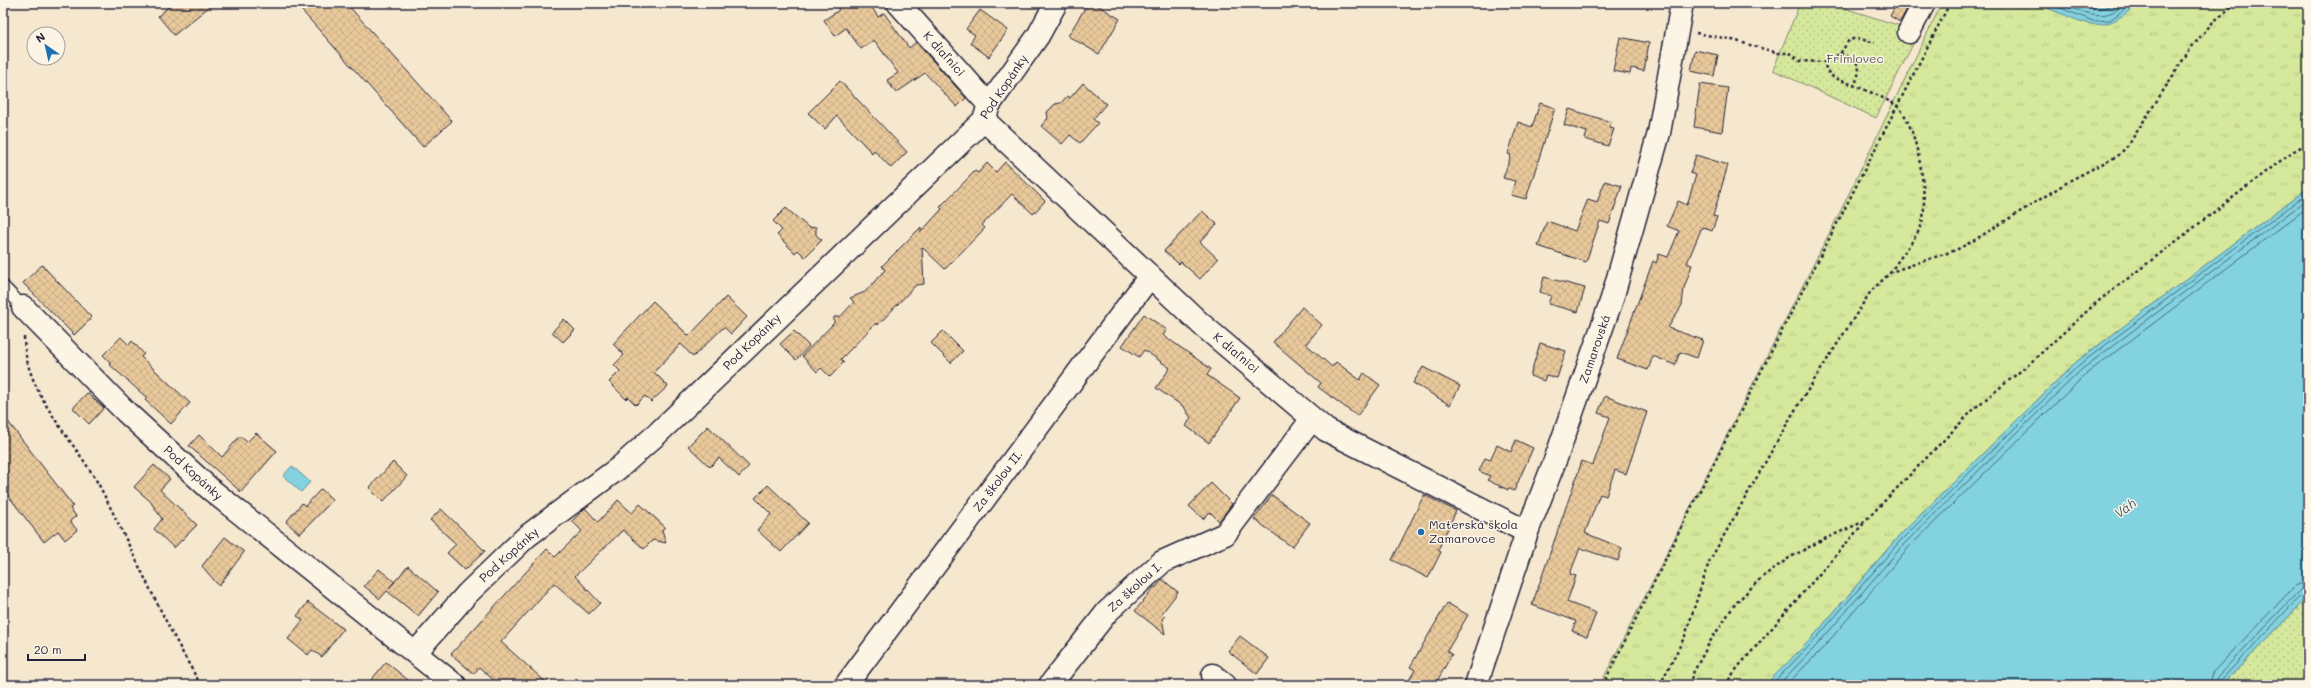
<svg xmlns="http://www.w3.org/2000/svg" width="2311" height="688" viewBox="0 0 2311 688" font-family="Mali,sans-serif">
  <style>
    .grass { fill: url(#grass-tufts); stroke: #7c856c }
    .park { fill: url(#park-dots); stroke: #7c856c }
    .water { fill: #83d2df; stroke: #5c8c9d }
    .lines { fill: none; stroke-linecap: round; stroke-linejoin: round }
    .shore { stroke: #49687d; stroke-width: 1 }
    .building { fill: url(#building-cross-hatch); stroke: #22223b }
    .lane-casing { stroke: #22223b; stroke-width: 14 }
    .street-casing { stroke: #22223b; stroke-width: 25 }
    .secondary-casing { stroke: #22223b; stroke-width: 25 }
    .path { stroke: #22223b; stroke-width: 2.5; stroke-dasharray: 3 3; stroke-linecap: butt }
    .lane { stroke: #fcf5e5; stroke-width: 11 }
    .street { stroke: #fcf5e5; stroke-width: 22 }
    .secondary { stroke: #fcf5e5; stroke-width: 22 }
    .poi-dot { fill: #1f6fb2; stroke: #fcf5e5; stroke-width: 1.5 }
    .labels { text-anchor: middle; stroke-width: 3; stroke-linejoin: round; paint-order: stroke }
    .street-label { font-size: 12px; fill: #22223b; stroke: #fcf5e5 }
    .park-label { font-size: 12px; fill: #4f5453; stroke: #fcf5e5 }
    .poi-label { font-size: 12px; fill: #22223b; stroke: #fcf5e5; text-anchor: start }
    .water-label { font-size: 13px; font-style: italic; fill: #3f576c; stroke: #fcf5e5 }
  </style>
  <defs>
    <pattern id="grass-tufts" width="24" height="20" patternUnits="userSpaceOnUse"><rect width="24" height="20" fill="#d5e89c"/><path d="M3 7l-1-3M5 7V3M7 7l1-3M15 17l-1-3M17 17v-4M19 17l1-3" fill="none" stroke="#b7c787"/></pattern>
    <pattern id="park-dots" width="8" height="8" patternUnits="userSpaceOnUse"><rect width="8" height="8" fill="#d5e89c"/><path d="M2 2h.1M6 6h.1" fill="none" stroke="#b7c787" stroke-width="1.8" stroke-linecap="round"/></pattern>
    <pattern id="building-cross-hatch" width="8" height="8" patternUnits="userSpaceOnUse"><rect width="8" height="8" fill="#e9c99b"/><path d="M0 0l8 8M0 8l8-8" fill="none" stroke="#c8ac86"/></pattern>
  </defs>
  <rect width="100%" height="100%" fill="#f6e8cf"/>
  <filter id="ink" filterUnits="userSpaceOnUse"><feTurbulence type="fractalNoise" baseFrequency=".025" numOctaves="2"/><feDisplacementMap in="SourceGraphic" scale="8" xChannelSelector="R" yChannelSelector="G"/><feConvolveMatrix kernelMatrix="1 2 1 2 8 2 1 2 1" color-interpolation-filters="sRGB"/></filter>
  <g filter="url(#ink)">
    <polygon class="grass" points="1942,3 2308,3 2308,188 2076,362 1897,538 1811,639 1765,685 1600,685 1838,216"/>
    <g class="park">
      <polygon points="1800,3 1829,3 1919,32 1876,118 1773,70"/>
      <polygon points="2308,594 2308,685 2222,685 2301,604"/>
    </g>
    <g class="water">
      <path d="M 2042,3 L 2134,3 L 2134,7 C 2099,37 2085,22 2047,8 Z"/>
      <polygon points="2308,188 2308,594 2301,604 2222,685 1765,685 1811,639 1897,538 2076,362"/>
      <polygon points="292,466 310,482 301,492 283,476"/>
    </g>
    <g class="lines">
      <g class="shore">
        <polyline points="2048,3 2093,21 2110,20 2129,6 2130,3"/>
        <path d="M 2058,3 C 2082,11 2105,25 2125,3"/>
        <path d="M 2076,3 C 2092,9 2101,12 2116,3"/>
        <polyline points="1771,685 1814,641 1900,541 2079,365 2308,193"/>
        <polyline points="1778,685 1817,645 1904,544 2082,369 2308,199"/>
        <polyline points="1786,685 1822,649 1908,548 2086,374 2308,207"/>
        <polyline points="2208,685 2212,673 2295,586 2308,581"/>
        <polyline points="2214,685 2217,677 2300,590 2308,587"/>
        <polyline points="2219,685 2220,681 2303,593 2308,592"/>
      </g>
    </g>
    <g class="building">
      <polygon points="173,3 214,3 174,35 158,16"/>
      <polygon points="295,3 346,3 452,121 423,147"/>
      <polygon points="834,3 869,3 878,17 884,13 909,48 916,42 966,98 957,107 925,73 896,93 887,80 898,73 874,40 861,49 846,28 835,36 824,20 839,10"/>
      <polygon points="1088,3 1094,3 1120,19 1099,54 1068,36"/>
      <polygon points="1897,3 1910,3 1900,22 1890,16"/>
      <polygon points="980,10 1008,30 989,57 970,43 975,35 966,29"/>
      <polygon points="1620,37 1649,43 1644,71 1631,68 1630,74 1613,71"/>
      <polygon points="1695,50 1718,55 1714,76 1691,71"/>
      <polygon points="840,81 907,152 891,168 874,150 872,153 837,116 825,129 808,113"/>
      <polygon points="1083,83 1106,104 1093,119 1098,123 1080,143 1070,135 1062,144 1041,126 1048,118 1047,112 1055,104 1061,103 1067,96 1070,98"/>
      <polygon points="1700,84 1728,88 1722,132 1694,127"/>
      <polygon points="1540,103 1555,108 1526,199 1511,195 1515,181 1503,178 1511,155 1508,154 1518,122 1532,127"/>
      <polygon points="1569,109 1611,122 1609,128 1614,129 1608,146 1585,139 1587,132 1564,125"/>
      <polygon points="1696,155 1728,165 1713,216 1717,217 1712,231 1702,227 1687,263 1692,265 1684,288 1682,305 1668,328 1703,340 1697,358 1680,352 1675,365 1653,356 1648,370 1617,359 1653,261 1656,263 1659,254 1668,257 1679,231 1667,226 1678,201 1687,205 1696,175 1690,173"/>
      <polygon points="1005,162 1045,201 1033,214 1012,194 982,225 985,228 945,269 922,247 924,284 916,285 878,325 876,323 841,359 844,362 830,377 821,368 817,372 802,356 834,323 834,317 840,317 854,302 850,298 865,292 885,270 882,266 921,227 921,232 942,209 940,207 975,171 978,173 987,163 996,172"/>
      <polygon points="1605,181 1622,186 1609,224 1600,221 1586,262 1538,246 1547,221 1575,231 1588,199 1597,202"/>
      <polygon points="786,208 809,228 816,227 816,235 822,240 805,257 798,250 795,253 777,235 782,230 773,221"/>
      <polygon points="1202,211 1217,224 1200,242 1218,259 1200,279 1181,262 1179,264 1164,251"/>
      <polygon points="42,265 92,318 74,335 23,283"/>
      <polygon points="1544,277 1585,288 1578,312 1548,304 1551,296 1540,292"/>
      <polygon points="726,297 747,317 731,334 724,327 693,357 681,344 654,372 668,386 651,402 645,396 636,405 628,397 626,399 609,382 620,371 614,365 624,355 613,344 653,301 689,336"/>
      <polygon points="1302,307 1322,325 1306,344 1332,367 1336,362 1360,380 1364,373 1380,385 1357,416 1318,387 1321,383 1273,342"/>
      <polygon points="1144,314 1167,330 1163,335 1211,369 1207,375 1240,398 1209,443 1186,426 1191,418 1184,407 1156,388 1170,368 1144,350 1139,357 1122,346"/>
      <polygon points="564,319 575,330 563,342 552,332"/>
      <polygon points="794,331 809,346 796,360 780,344"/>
      <polygon points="943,331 963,351 951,363 931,343"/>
      <polygon points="121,337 129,345 132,341 144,354 141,357 190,403 171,424 145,400 147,398 109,364 111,363 103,355"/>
      <polygon points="1540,343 1566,351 1557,378 1546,375 1544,381 1530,376"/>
      <polygon points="1423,367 1460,386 1450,405 1413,383"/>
      <polygon points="87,393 104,408 89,424 73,408"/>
      <polygon points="1605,396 1647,412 1626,474 1615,470 1606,496 1600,494 1585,533 1622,548 1618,561 1580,548 1570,574 1576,576 1567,602 1596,613 1587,637 1572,631 1576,621 1532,605 1582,461 1593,465 1610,417 1598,413"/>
      <polygon points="3,415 73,506 70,508 76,516 70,521 77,530 65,540 58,531 44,542 3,489"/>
      <polygon points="708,426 749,466 739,477 719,458 710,467 688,446"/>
      <polygon points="256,433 277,451 241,492 189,446 199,435 222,457 240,436 247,442"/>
      <polygon points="1516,440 1533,448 1514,491 1508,488 1508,490 1487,480 1490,476 1479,471 1485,458 1490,460 1497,445 1511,452"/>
      <polygon points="393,462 407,476 383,502 369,488"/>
      <polygon points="154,465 170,479 160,490 197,525 174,548 154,529 162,519 150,501 134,487"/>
      <polygon points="1211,483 1232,504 1219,521 1210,512 1203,519 1189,506"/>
      <polygon points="768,485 808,523 781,552 757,530 771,514 755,498"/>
      <polygon points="321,489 333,500 300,534 286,522 302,503 305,506"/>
      <polygon points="1272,495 1310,523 1292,547 1254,519"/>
      <polygon points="1424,495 1456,511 1438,550 1441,552 1428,578 1392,560"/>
      <polygon points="618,500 632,513 640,504 665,527 662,530 666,543 653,540 644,549 623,530 575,576 600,603 589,614 554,583 501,642 549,685 499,685 479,667 474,674 451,654 547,549 555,557 582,531 572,521 585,508 598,522"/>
      <polygon points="441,509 485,551 465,570 447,553 456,544 430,520"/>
      <polygon points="225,537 244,552 219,586 202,566"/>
      <polygon points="408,566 438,592 418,616 387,591 380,599 364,586 379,569 395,582 389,588"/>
      <polygon points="1162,579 1178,592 1162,613 1165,616 1162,619 1165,634 1135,611 1154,587 1156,587"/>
      <polygon points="308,602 343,629 322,657 312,650 308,655 288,639 303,620 297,616"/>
      <polygon points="1447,603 1468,615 1447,651 1452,654 1435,685 1406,685 1415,670 1410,667"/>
      <polygon points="1240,636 1269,658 1257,674 1228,651"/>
      <polygon points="386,662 414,685 367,685"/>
    </g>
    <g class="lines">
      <defs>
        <polyline id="lane" points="3,286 23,307"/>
        <g id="street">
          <polyline points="898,3 989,105"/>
          <polyline points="1909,32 1924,3"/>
          <polyline points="984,120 1201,324 1326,430 1527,532"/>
          <polyline points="23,307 126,412 210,489 455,685"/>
          <polyline points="416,652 467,594 526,537 620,467 657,434 984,120 989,105 1038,36 1056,3"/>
          <polyline points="1213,675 1225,685"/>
          <polyline points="846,685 1150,276"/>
          <polyline points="1050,685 1107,612 1162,562 1225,534 1312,419"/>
        </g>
        <polyline id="secondary" points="1476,685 1527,532 1556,458 1612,299 1659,133 1682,3"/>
      </defs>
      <use href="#lane" class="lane-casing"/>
      <use href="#street" class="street-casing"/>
      <use href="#secondary" class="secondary-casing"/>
      <g class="path">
        <path d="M 1696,33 L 1729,39 L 1778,53 L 1790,53 L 1800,61 L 1825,62 L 1826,70 L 1833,77 C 1850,84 1883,96 1897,106 C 1917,121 1930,203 1921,226 C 1914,242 1900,256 1891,272"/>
        <path d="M 1840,54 C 1860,61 1863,66 1854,86"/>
        <polyline points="1825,62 1840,54 1849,40 1857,38 1875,43"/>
        <path d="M 24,337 C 25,395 74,439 100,487 C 134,553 163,621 201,685"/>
        <polyline points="1603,685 1687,516 1950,3"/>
        <polyline points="1660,685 1685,636 1709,562 1792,415 1871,291 1891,272 1956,250 1973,241 2071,180 2119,155 2129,144 2190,49 2213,22 2236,3"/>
        <polyline points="1690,685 1692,675 1711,640 1735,604 1762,577 1789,558 1822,540 1865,521 1976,407 2028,365 2096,303 2292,152 2308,143"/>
        <polyline points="1725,685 1738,667 1864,523"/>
        <polyline points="2298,685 2308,679"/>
      </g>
      <use href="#lane" class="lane"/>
      <use href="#street" class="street"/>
      <use href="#secondary" class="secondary"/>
    </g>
  </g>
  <circle class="poi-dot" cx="1421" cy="532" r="4"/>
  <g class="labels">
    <g class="street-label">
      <text transform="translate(944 54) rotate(48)" y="4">K diaľnici</text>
      <text transform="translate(1004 87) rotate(-56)" y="4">Pod Kopánky</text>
      <text transform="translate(752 342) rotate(-44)" y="4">Pod Kopánky</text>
      <text transform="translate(1595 349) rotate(-71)" y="4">Zamarovská</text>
      <text transform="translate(1236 353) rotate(40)" y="4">K diaľnici</text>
      <text transform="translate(193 473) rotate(42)" y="4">Pod Kopánky</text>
      <text transform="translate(998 481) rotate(-53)" y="4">Za školou II.</text>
      <text transform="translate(509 555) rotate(-42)" y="4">Pod Kopánky</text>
      <text transform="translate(1135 587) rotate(-42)" y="4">Za školou I.</text>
    </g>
    <g class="park-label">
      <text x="1855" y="63">Frimlovec</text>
    </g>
    <g class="poi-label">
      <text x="1429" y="529">Materská škola<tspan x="1429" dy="14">Zamarovce</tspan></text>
    </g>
    <g class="water-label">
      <text transform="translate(2125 508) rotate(-36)" y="5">Váh</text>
    </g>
  </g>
  <rect width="2311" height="688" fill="none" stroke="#fcf5e5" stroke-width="16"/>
  <rect x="8" y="8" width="2295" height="672" fill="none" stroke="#22223b" stroke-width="1.5" filter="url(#ink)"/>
  <g transform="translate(46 46) rotate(326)"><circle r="19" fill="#fcf5e5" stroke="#a5a1a1"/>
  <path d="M0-3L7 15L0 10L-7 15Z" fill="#1f6fb2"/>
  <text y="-6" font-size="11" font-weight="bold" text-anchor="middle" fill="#22223b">N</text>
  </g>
  <path d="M28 654v6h57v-6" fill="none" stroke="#22223b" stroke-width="2"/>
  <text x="34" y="654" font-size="12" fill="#22223b" stroke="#fcf5e5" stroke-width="3" paint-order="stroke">20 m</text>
</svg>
